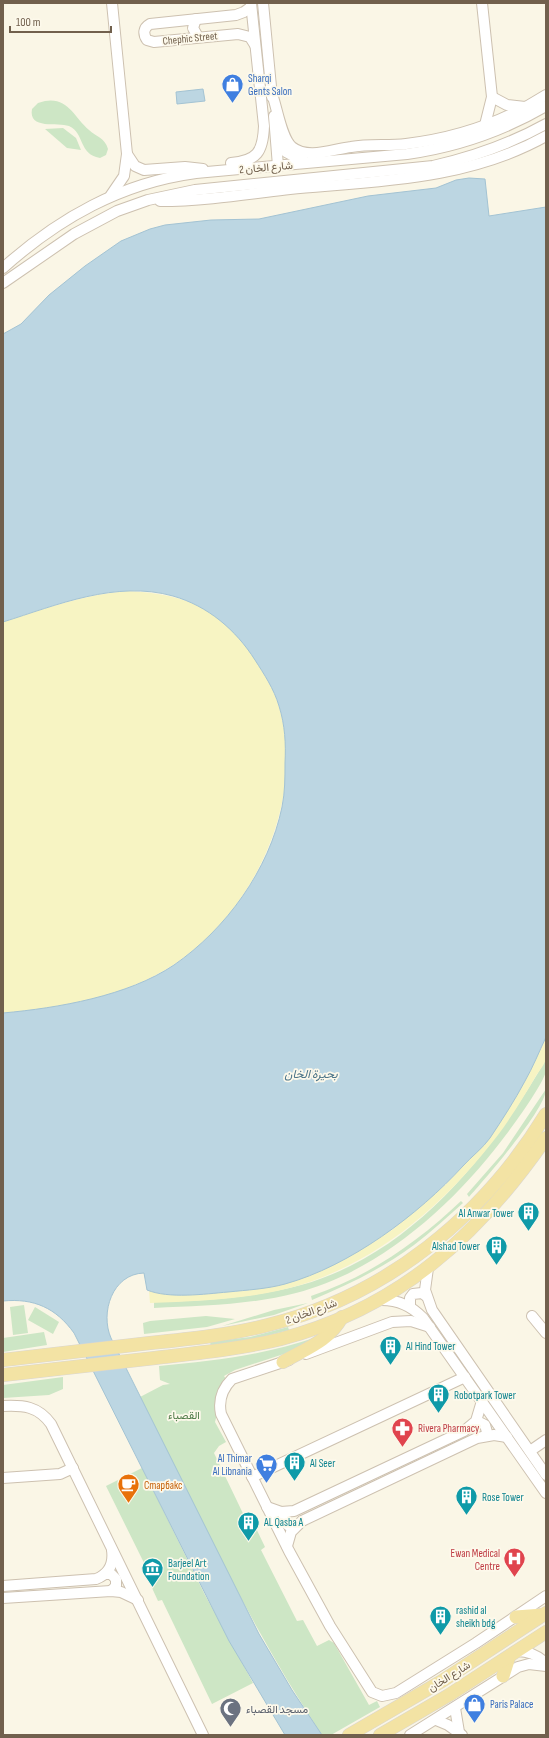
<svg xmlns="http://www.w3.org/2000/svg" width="549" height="1738" viewBox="0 0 549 1738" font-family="'Sofia Sans Condensed',Vazirmatn,sans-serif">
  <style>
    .green { fill: #cde6c5 }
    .sand { fill: #f7f4c3 }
    .water { fill: #bcd6e2; stroke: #a3c3d3 }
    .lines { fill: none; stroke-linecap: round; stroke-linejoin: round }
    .minor-casing { stroke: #cdc1b0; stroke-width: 12 }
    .major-casing { stroke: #dad6d1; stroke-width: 14 }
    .minor { stroke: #fff; stroke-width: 10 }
    .major { stroke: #f3e3a4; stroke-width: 13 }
    .labels { text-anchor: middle; stroke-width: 3.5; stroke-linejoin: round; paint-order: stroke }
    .street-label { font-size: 11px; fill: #71604d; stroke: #fdf9eb }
    .shop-label { font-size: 11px; fill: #366cbe; stroke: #fdf9eb; text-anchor: start }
    .culture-label { font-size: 11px; fill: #0d838f; stroke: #fdf9eb; text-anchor: start }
    .park-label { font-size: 11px; fill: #507b49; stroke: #fdf9eb }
    .health-label { font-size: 11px; fill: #be3a42; stroke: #fdf9eb; text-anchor: start }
    .food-label { font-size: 11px; fill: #c56008; stroke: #fdf9eb; text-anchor: start }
    .worship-label { font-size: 11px; fill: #5b616d; stroke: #fdf9eb; text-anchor: start }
    .water-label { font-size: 12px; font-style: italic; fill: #4c7589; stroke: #fdf9eb }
  </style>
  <rect width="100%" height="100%" fill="#faf6e6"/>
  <g class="green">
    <path d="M 45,101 C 68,97 74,117 89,130 C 97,137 105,138 108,149 L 106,155 L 100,158 C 78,154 85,133 69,126 C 58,122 28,130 32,109 L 38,103 Z"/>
    <polygon points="63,128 76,138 81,150 67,148 45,129"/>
    <path d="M 546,1059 C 546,1063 547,1067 546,1071 C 544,1083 511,1129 502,1140 C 452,1206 378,1272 296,1293 C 250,1305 201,1306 154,1308 L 154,1302 C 202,1301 254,1298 301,1285 C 411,1255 492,1154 546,1059 Z"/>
    <path d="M 546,1089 C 546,1109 485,1179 469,1197 L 467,1194 L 503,1153 Z"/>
    <path d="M 461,1201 L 463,1203 C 447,1217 431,1232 414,1245 C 383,1268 348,1285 312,1300 L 311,1296 C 368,1277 418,1242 461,1201 Z"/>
    <polygon points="308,1303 274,1315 222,1326 274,1310"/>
    <polygon points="24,1305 28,1333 13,1335 10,1307"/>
    <polygon points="35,1307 59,1322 53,1334 28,1320"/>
    <polygon points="206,1316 235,1319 207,1327 144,1334 143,1323 150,1321"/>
    <polygon points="288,1327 289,1330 250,1340 211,1346 210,1342 250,1337"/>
    <polygon points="44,1332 47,1345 3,1352 3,1338"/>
    <path d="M 317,1337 L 293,1351 L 235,1370 L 224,1376 L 226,1379 L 215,1422 L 226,1442 L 219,1446 L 214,1453 L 249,1526 L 254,1524 L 265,1547 L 261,1550 L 297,1621 L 303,1620 L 317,1646 L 329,1640 L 334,1643 L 369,1705 L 377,1701 L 380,1707 L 331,1735 L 322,1735 C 251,1628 197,1512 140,1397 L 163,1385 L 170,1384 L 160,1380 L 159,1366 C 213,1361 265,1355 317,1337 Z"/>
    <polygon points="63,1377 63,1389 49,1395 3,1398 3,1385"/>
    <polygon points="142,1468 205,1595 253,1683 212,1704 162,1600 158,1601 147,1577 150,1575 106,1486"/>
  </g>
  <g class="sand">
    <path d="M 128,591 C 188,594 223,610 256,661 C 265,676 275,691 279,707 C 307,801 253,913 173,965 C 124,997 60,1008 3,1013 L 3,622 C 44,609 85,594 128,591 Z"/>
    <path d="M 546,1037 C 546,1044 547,1052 546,1058 C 545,1064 540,1070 537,1074 C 525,1095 512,1116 498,1135 C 442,1208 369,1271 277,1291 C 236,1300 192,1301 150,1303 L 149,1291 L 189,1295 L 239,1291 L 349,1255 L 392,1230 L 446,1184 L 490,1137 L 525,1081 Z"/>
  </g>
  <g class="water">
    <polygon points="203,89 205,101 177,104 176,92"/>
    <path d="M 469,178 L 485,179 L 489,216 L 546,207 L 546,1037 C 539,1052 533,1067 525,1081 C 515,1100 502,1120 490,1138 C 483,1148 471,1157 463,1166 C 418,1215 350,1266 285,1284 C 267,1289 247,1290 228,1292 C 205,1294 169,1299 147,1290 L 144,1273 C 112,1274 100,1313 111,1338 L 259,1634 L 292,1690 L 322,1735 L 285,1735 L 229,1641 L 74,1333 C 56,1308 34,1298 3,1301 L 3,1013 C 58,1008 128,996 174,965 C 226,929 269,870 282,807 C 285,792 285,778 285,763 C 286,744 285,725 279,706 C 274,689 264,674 255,660 C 236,630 208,606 173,596 C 116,580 57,605 3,622 L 3,334 L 21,324 L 49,295 L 85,266 L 121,241 L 150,229 L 165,225 L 211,220 L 259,219 L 368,196 L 436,188 L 456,180 Z"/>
  </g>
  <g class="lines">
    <defs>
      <g id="minor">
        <polyline points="263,3 272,97"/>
        <polyline points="482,3 492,97 485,125"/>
        <path d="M 251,7 L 244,12 L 236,15 L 150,24 C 143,28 143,34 147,40 L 154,42 L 238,34 L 250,37 L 255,45"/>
        <polyline points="196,19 193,28 198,37"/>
        <path d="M 271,91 C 277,106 281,138 292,147 C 308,160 333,149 351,147 C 369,144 388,146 406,144 C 456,138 504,122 546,95"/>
        <polyline points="492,97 507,105 525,107"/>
        <polyline points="274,116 278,166"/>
        <polyline points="277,138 286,152 305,162"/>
        <polyline points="127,154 135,166 144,170 185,167 203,169"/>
        <path d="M 231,163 C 257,161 263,152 264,126 L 251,3"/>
        <polyline points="111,195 124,176 127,154 112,3"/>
        <path d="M 160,201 C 203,201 248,194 290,189 C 377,181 468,180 546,136"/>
        <path d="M 3,268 C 59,218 121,183 196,173 L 407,154 C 457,147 503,131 546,106"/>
        <path d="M 3,283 L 74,234 L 117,211 L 148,200 L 195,190 L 433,166 C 473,157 510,144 546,124"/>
        <polyline points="428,1268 425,1290 432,1310 546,1475"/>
        <path d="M 378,1300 C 396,1299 411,1305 423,1318 L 546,1493"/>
        <polyline points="410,1307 410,1298 413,1294 422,1293 426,1296"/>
        <polyline points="532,1316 546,1333"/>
        <polyline points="306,1354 392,1322 411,1321 430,1327"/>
        <path d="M 289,1360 L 232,1379 C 222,1389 218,1400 221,1414 L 289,1551 L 330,1626 L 372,1692 L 382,1696 L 396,1693 L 476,1643 L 546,1596"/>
        <path d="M 3,1406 C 23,1405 38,1406 51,1424 L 203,1735"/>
        <polyline points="475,1424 479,1422 485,1425 487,1432 485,1436"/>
        <polyline points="530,1451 546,1440"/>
        <polyline points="252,1477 465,1377"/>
        <polyline points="3,1478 60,1474 73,1468"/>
        <polyline points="267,1507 281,1512 294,1511 464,1431 476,1421 482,1401"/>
        <polyline points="285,1512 284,1517 285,1523 293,1529"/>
        <polyline points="287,1546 291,1532 302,1521 477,1438 494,1435 507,1437"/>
        <polyline points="105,1574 111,1574 116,1579 116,1586 111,1591"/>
        <path d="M 3,1586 L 96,1579 C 109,1574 114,1564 112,1550"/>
        <polyline points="3,1598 111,1591 121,1592 138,1600"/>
        <path d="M 517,1651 C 529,1651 537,1655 546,1663"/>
        <polyline points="455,1708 459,1732"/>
        <polyline points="436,1720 448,1725 462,1735"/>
        <polyline points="410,1735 518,1667 529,1664 546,1666"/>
      </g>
      <g id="major">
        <path d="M 3,1360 C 52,1354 101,1349 150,1343 C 190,1339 229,1335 268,1325 C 386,1296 483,1217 546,1114"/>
        <path d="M 283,1362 C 307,1348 328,1342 342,1317"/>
        <path d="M 3,1375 C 54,1369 104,1364 155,1358 C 197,1353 240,1349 281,1339 C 399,1308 478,1236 546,1138"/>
        <polyline points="516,1617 543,1615"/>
        <polyline points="503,1676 509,1657"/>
        <polyline points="349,1735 442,1681 546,1613"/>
        <polyline points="380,1735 449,1695 546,1632"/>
      </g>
    </defs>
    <use href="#minor" class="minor-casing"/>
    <use href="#major" class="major-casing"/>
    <use href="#minor" class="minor"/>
    <use href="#major" class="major"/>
  </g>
  <defs>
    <symbol id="shop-pin" viewBox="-11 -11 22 30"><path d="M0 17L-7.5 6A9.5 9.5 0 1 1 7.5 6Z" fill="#3f7fe0" stroke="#fdf9eb"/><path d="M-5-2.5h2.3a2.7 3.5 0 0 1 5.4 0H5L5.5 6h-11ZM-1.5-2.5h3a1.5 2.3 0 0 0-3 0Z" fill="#fff"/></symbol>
    <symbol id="building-pin" viewBox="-11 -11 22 30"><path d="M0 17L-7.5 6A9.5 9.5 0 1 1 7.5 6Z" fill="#0f9aa8" stroke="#fdf9eb"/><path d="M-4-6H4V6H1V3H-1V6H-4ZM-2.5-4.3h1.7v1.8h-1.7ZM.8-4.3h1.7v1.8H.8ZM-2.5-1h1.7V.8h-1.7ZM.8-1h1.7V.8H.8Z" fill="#fff"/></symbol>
    <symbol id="pharmacy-pin" viewBox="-11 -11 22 30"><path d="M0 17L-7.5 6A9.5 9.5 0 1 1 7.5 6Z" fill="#e0444e" stroke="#fdf9eb"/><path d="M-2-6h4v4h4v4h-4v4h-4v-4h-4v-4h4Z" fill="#fff"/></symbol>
    <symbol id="supermarket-pin" viewBox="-11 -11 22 30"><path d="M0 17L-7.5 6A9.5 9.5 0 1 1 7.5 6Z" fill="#3f7fe0" stroke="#fdf9eb"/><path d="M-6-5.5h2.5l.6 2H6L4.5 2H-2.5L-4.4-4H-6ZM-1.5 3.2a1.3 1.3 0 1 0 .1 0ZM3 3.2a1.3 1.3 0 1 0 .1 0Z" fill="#fff"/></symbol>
    <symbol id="cafe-pin" viewBox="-11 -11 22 30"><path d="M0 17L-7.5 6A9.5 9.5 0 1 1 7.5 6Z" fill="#e8710a" stroke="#fdf9eb"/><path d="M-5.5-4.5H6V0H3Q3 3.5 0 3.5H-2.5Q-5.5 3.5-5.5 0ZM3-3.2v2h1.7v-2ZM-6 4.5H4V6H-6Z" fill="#fff"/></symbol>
    <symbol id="hospital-pin" viewBox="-11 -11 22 30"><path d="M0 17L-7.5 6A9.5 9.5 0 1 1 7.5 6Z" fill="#e0444e" stroke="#fdf9eb"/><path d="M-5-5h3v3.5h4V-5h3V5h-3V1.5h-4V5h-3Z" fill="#fff"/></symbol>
    <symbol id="museum-pin" viewBox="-11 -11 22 30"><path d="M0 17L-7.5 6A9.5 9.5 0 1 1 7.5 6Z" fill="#0f9aa8" stroke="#fdf9eb"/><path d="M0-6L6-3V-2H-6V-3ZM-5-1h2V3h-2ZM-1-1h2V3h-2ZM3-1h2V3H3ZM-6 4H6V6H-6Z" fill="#fff"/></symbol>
    <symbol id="mosque-pin" viewBox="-11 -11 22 30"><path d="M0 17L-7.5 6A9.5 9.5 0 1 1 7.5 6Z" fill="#6b7280" stroke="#fdf9eb"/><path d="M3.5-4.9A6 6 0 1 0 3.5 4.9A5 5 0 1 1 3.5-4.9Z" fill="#fff"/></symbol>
  </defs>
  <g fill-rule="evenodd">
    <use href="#shop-pin" x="220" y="72" width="25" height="34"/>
    <use href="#building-pin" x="516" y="1200" width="25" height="34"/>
    <use href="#building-pin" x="484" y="1234" width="25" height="34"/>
    <use href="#building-pin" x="378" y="1334" width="25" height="34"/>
    <use href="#building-pin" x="426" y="1382" width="25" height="34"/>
    <use href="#pharmacy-pin" x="390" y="1416" width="25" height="34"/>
    <use href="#building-pin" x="282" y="1450" width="25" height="34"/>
    <use href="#supermarket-pin" x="254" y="1452" width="25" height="34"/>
    <use href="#cafe-pin" x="116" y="1472" width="25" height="34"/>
    <use href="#building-pin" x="454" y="1484" width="25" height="34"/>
    <use href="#building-pin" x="236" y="1510" width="25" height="34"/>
    <use href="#hospital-pin" x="502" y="1546" width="25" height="34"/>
    <use href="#museum-pin" x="140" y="1556" width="25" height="34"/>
    <use href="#building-pin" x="428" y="1604" width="25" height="34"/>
    <use href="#shop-pin" x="462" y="1692" width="25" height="34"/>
    <use href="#mosque-pin" x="218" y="1696" width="25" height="34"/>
  </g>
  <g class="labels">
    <g class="street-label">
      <text transform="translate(190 38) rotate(-6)" y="4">Chephic Street</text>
      <text transform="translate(266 167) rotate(-5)" y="4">شارع الخان 2</text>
      <text transform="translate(311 1311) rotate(-20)" y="4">شارع الخان 2</text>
      <text transform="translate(449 1676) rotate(-32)" y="4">شارع الخان</text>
    </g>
    <g class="shop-label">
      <text x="248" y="82">Sharqi<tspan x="248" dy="13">Gents Salon</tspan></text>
      <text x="252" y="1462" text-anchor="end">Al Thimar<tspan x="252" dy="13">Al Libnania</tspan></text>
      <text x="490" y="1708">Paris Palace</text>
    </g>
    <g class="culture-label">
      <text x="514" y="1217" text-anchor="end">Al Anwar Tower</text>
      <text x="480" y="1250" text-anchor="end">Alshad Tower</text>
      <text x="406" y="1350">Al Hind Tower</text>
      <text x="454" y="1399">Robotpark Tower</text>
      <text x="310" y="1467">Al Seer</text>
      <text x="482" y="1501">Rose Tower</text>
      <text x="264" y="1526">AL Qasba A</text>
      <text x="168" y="1567">Barjeel Art<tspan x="168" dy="13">Foundation</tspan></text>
      <text x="456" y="1614">rashid al<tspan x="456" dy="13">sheikh bdg</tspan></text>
    </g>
    <g class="park-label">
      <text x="184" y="1419">القصباء</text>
    </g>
    <g class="health-label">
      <text x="418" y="1432">Rivera Pharmacy</text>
      <text x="500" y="1557" text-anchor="end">Ewan Medical<tspan x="500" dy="13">Centre</tspan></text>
    </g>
    <g class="food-label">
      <text x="144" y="1489">Старбакс</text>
    </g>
    <g class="worship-label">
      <text x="246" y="1713">مسجد القصباء</text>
    </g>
    <g class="water-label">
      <text x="311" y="1078">بحيرة الخان</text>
    </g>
  </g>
  <rect width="549" height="1738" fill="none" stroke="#71604d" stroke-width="8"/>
  <path d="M10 26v6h101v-6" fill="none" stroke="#71604d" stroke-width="2"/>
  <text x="16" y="26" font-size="12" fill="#71604d" stroke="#fdf9eb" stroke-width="3" paint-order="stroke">100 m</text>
</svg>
